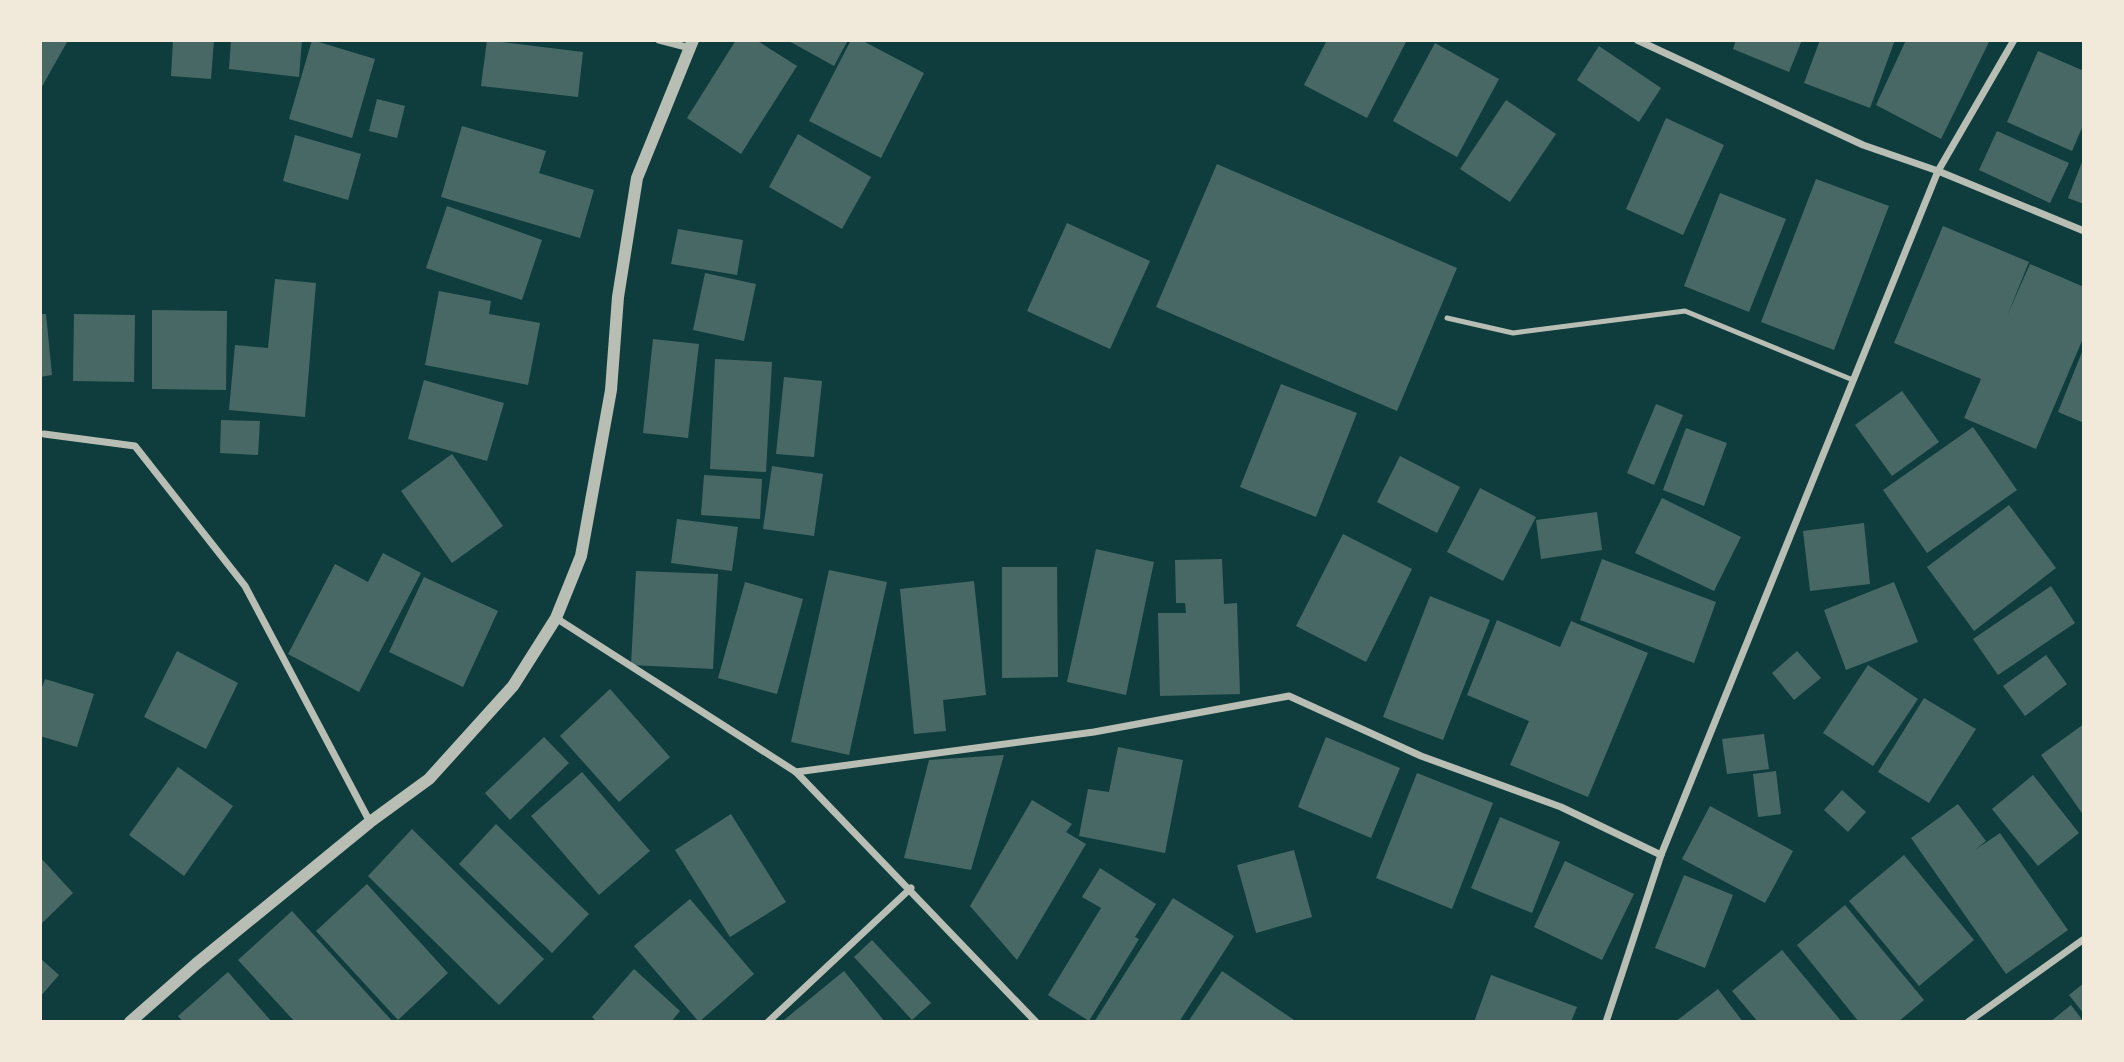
<svg xmlns="http://www.w3.org/2000/svg" width="2124" height="1062" viewBox="0 0 2124 1062" font-family="Commissioner,sans-serif">
  <style>
    .building { fill: #486865 }
    .lines { fill: none; stroke-linecap: round; stroke-linejoin: round }
    .service { stroke: #b8beb3; stroke-width: 5 }
    .minor { stroke: #b8beb3; stroke-width: 7 }
    .tertiary { stroke: #b8beb3; stroke-width: 12 }
  </style>
  <rect width="100%" height="100%" fill="#0f3d3e"/>
  <g class="building">
    <polygon points="40,40 67,42 40,90"/>
    <polygon points="173,40 214,40 211,79 171,76"/>
    <polygon points="231,40 302,40 299,77 229,69"/>
    <polygon points="312,40 375,59 352,138 289,119"/>
    <polygon points="487,40 583,52 578,97 481,86"/>
    <polygon points="736,40 756,40 797,66 741,154 687,118"/>
    <polygon points="787,40 848,40 834,66"/>
    <polygon points="851,40 861,40 924,73 881,158 809,121"/>
    <polygon points="1327,40 1407,40 1367,118 1304,85"/>
    <polygon points="1736,40 1802,40 1789,72 1733,49"/>
    <polygon points="1820,40 1895,40 1870,108 1804,83"/>
    <polygon points="1906,40 1990,40 1941,139 1876,105"/>
    <polygon points="1435,43 1499,79 1457,157 1393,121"/>
    <polygon points="1599,46 1661,88 1639,122 1577,80"/>
    <polygon points="2038,51 2084,71 2084,123 2072,151 2007,122"/>
    <polygon points="377,99 405,106 397,138 369,131"/>
    <polygon points="1506,100 1556,134 1510,202 1460,169"/>
    <polygon points="1666,118 1724,145 1683,235 1626,209"/>
    <polygon points="462,126 546,151 539,173 594,190 580,238 441,197"/>
    <polygon points="1997,131 2069,163 2050,203 1979,170"/>
    <polygon points="798,134 871,177 842,229 769,187"/>
    <polygon points="295,135 361,154 348,200 283,181"/>
    <polygon points="2084,157 2084,204 2068,198"/>
    <polygon points="1217,164 1457,268 1397,411 1156,307"/>
    <polygon points="1816,179 1889,206 1834,350 1761,322"/>
    <polygon points="1720,193 1786,219 1749,312 1684,286"/>
    <polygon points="447,206 542,240 522,300 426,268"/>
    <polygon points="1067,223 1150,261 1110,349 1027,311"/>
    <polygon points="1943,226 2029,262 2007,316 2030,264 2084,287 2084,336 2036,449 1964,418 1981,379 1894,343"/>
    <polygon points="678,229 743,240 737,275 671,264"/>
    <polygon points="705,273 756,284 744,341 693,330"/>
    <polygon points="275,279 316,283 305,417 229,410 235,345 268,348"/>
    <polygon points="439,291 491,301 489,314 540,323 528,385 425,365"/>
    <polygon points="152,310 227,311 226,390 152,389"/>
    <polygon points="40,314 46,314 52,375 40,377"/>
    <polygon points="74,314 135,315 134,382 73,381"/>
    <polygon points="653,339 699,344 688,438 643,433"/>
    <polygon points="2084,347 2084,423 2058,412"/>
    <polygon points="715,359 772,362 766,472 710,469"/>
    <polygon points="784,377 822,381 814,457 776,454"/>
    <polygon points="424,380 504,403 487,461 408,439"/>
    <polygon points="1281,384 1357,413 1316,517 1240,487"/>
    <polygon points="1902,391 1939,442 1892,476 1855,425"/>
    <polygon points="1656,404 1683,415 1654,485 1627,473"/>
    <polygon points="221,420 260,421 258,455 220,453"/>
    <polygon points="1973,427 2017,490 1927,553 1883,490"/>
    <polygon points="1686,428 1727,443 1704,506 1663,490"/>
    <polygon points="452,454 503,526 452,563 401,491"/>
    <polygon points="1400,456 1460,487 1437,533 1377,502"/>
    <polygon points="772,466 823,474 814,536 763,529"/>
    <polygon points="704,475 762,479 760,519 701,515"/>
    <polygon points="1480,488 1536,517 1503,581 1447,552"/>
    <polygon points="1662,498 1741,537 1714,591 1635,553"/>
    <polygon points="2009,505 2056,568 1974,631 1927,567"/>
    <polygon points="1597,512 1602,550 1541,559 1536,520"/>
    <polygon points="677,519 738,527 732,571 671,563"/>
    <polygon points="1864,523 1870,584 1810,591 1803,531"/>
    <polygon points="1343,534 1412,569 1366,662 1296,626"/>
    <polygon points="1096,549 1154,562 1126,695 1067,682"/>
    <polygon points="383,553 421,573 359,692 288,654 335,564 368,582"/>
    <polygon points="1222,559 1224,604 1237,603 1240,694 1160,696 1158,613 1186,613 1185,603 1176,603 1175,560"/>
    <polygon points="1602,559 1716,602 1694,663 1580,620"/>
    <polygon points="1002,567 1057,567 1058,677 1002,678"/>
    <polygon points="829,570 887,582 849,755 791,742"/>
    <polygon points="636,571 718,574 713,669 631,665"/>
    <polygon points="424,577 498,611 463,687 389,652"/>
    <polygon points="974,581 986,695 943,700 946,731 914,734 900,589"/>
    <polygon points="745,582 803,599 777,694 718,678"/>
    <polygon points="1894,582 1918,642 1846,670 1824,610"/>
    <polygon points="2051,586 2075,623 1998,675 1973,639"/>
    <polygon points="1430,596 1490,620 1443,740 1383,717"/>
    <polygon points="1497,620 1560,647 1571,621 1648,653 1588,797 1510,765 1529,721 1467,695"/>
    <polygon points="177,651 238,683 206,749 144,717"/>
    <polygon points="1797,651 1821,678 1794,700 1772,673"/>
    <polygon points="2046,655 2067,684 2025,716 2003,686"/>
    <polygon points="1868,665 1918,699 1873,766 1823,733"/>
    <polygon points="45,679 94,694 77,747 40,736 40,693"/>
    <polygon points="610,689 670,757 619,802 560,736"/>
    <polygon points="1924,698 1976,729 1929,803 1878,772"/>
    <polygon points="2084,724 2084,816 2041,755"/>
    <polygon points="1764,734 1769,769 1727,774 1722,739"/>
    <polygon points="544,737 569,763 510,820 485,793"/>
    <polygon points="1326,737 1400,768 1371,838 1298,807"/>
    <polygon points="1118,747 1183,760 1165,853 1079,836 1088,789 1109,792"/>
    <polygon points="1004,755 971,870 904,858 929,760"/>
    <polygon points="178,767 233,806 184,876 129,835"/>
    <polygon points="1776,771 1781,814 1758,817 1753,774"/>
    <polygon points="582,772 650,851 599,895 531,816"/>
    <polygon points="1417,773 1493,803 1452,909 1376,878"/>
    <polygon points="2033,775 2079,833 2038,866 1992,809"/>
    <polygon points="1842,790 1866,812 1848,832 1824,810"/>
    <polygon points="1032,800 1072,824 1066,832 1086,844 1017,960 970,906"/>
    <polygon points="1958,804 1986,841 1975,850 2000,833 2068,930 2006,974 1911,838"/>
    <polygon points="1710,806 1793,851 1765,903 1682,859"/>
    <polygon points="731,814 786,902 730,937 675,850"/>
    <polygon points="1500,817 1560,842 1532,913 1471,888"/>
    <polygon points="496,824 589,914 552,953 459,864"/>
    <polygon points="412,829 544,959 499,1005 368,876"/>
    <polygon points="1294,850 1312,917 1256,933 1237,865"/>
    <polygon points="1904,855 1974,940 1919,986 1849,901"/>
    <polygon points="40,857 73,893 40,925"/>
    <polygon points="1565,861 1634,894 1602,960 1534,927"/>
    <polygon points="1100,868 1156,904 1135,937 1139,939 1089,1021 1048,995 1101,908 1082,897"/>
    <polygon points="1684,875 1733,895 1705,968 1655,948"/>
    <polygon points="367,884 448,973 398,1020 316,931"/>
    <polygon points="1173,898 1234,936 1179,1022 1094,1022"/>
    <polygon points="690,899 754,974 699,1022 634,946"/>
    <polygon points="1845,905 1924,1000 1898,1022 1859,1022 1797,945"/>
    <polygon points="292,911 393,1022 295,1022 238,960"/>
    <polygon points="872,940 931,1003 912,1020 854,957"/>
    <polygon points="1782,950 1842,1022 1758,1022 1732,991"/>
    <polygon points="40,958 59,975 40,997"/>
    <polygon points="634,969 680,1011 671,1022 597,1022 592,1017"/>
    <polygon points="844,971 885,1022 786,1022 784,1020"/>
    <polygon points="1222,971 1297,1022 1188,1022"/>
    <polygon points="228,972 272,1022 183,1022 178,1016"/>
    <polygon points="1491,975 1577,1007 1571,1022 1474,1022"/>
    <polygon points="2084,983 2084,1014 2069,995"/>
    <polygon points="1718,989 1743,1022 1675,1022"/>
    <polygon points="2071,1005 2084,1022 2050,1022"/>
  </g>
  <g class="lines">
    <polyline class="service" points="1447,318 1513,333 1685,311 1853,380"/>
    <g class="minor">
      <polyline points="659,40 690,48"/>
      <polyline points="1637,40 1863,145 1938,171 2084,231"/>
      <polyline points="44,434 135,446 245,586 370,822"/>
      <polyline points="556,618 796,772 1036,1022"/>
      <polyline points="796,772 1094,732 1289,696 1421,756 1561,807 1661,855"/>
      <polyline points="768,1022 911,888"/>
      <polyline points="1606,1022 1661,855 1938,171 2014,40"/>
      <polyline points="1968,1022 2084,939"/>
    </g>
    <polyline class="tertiary" points="130,1022 196,964 370,822 429,779 513,686 556,618 581,556 611,390 618,297 637,178 693,40"/>
  </g>
  <rect width="2124" height="1062" fill="none" stroke="#f1e9da" stroke-width="84"/>
</svg>
